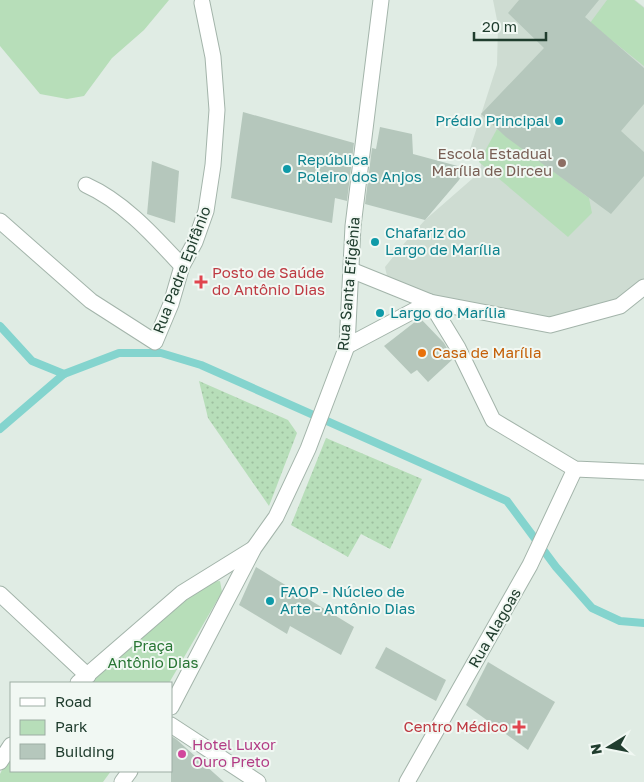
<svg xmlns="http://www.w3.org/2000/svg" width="644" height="782" viewBox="0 0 644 782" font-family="'Golos Text',sans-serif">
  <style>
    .built { fill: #cedcd2 }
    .green { fill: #b7deb9 }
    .garden { fill: url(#garden-dots) }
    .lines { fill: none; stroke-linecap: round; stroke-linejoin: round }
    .stream { stroke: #84d4ce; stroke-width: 8 }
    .building { fill: #b5c7bc }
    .minor-casing { stroke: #a3b4aa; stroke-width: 17 }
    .tertiary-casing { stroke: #a3b4aa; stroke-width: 17 }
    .minor { stroke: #fff; stroke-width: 15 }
    .tertiary { stroke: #fff; stroke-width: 15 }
    .culture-dot { fill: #0f9aa8; stroke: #f1f8f3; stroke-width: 2 }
    .education-dot { fill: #8d6e63; stroke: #f1f8f3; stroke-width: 2 }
    .health-dot { fill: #e0444e; stroke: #f1f8f3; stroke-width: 2 }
    .food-dot { fill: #e8710a; stroke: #f1f8f3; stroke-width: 2 }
    .hotel-dot { fill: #d1479c; stroke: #f1f8f3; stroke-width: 2 }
    .labels { text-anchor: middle; stroke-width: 4; stroke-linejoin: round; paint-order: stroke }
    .culture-label { font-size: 15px; fill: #0d838f; stroke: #f1f8f3; text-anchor: start }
    .education-label { font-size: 15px; fill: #785e54; stroke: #f1f8f3; text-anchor: end }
    .street-label { font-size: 15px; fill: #203d2e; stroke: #f1f8f3 }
    .health-label { font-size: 15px; fill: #be3a42; stroke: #f1f8f3; text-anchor: start }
    .food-label { font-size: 15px; fill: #c56008; stroke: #f1f8f3; text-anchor: start }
    .park-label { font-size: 15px; fill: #287634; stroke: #f1f8f3 }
    .hotel-label { font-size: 15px; fill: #b23c85; stroke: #f1f8f3; text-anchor: start }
  </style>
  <defs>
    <pattern id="garden-dots" width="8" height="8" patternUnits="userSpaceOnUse" patternTransform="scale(1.25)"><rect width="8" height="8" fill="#b7deb9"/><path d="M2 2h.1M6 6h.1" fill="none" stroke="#9dbf9f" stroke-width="1.8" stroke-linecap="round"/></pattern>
  </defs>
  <rect width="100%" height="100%" fill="#e0ece4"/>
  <polygon class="built" points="493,0 635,0 644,7 644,287 620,306 550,325 389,285 385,267 401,247 425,220 480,172 481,164 470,149 497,65 498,25"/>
  <g class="green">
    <polygon points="0,0 169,0 144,30 112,58 84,96 67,99 40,94 0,46"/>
    <polygon points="607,0 634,0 644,8 644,66 590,23"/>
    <polygon points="497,129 589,198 592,213 568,237 479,162"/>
    <polygon points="220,581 222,592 169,683 80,683 197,583"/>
    <polygon points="11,752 11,771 111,771 103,782 0,782 0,774"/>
  </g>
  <g class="garden">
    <polygon points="199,381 288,420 297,433 269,506 208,418"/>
    <polygon points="326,438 422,479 390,549 361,534 348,557 291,525"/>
  </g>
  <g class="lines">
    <g class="stream">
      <polyline points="0,326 32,361 64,374"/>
      <polyline points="0,429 64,374 119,353 161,353 201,365 507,501 556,567 592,608 620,621 644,623"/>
    </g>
  </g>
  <g class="building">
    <polygon points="519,0 599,0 585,17 644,68 644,104 621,131 644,152 644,176 611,214 506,137 481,114 544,48 508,13"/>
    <polygon points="243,112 354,143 347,201 335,198 332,223 231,198"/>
    <polygon points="380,127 412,134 413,154 465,168 459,180 425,220 365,204 372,148 376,149"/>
    <polygon points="152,161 179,171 175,223 147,214"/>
    <polygon points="420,318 444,343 453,359 428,382 417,370 411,374 384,346"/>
    <polygon points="256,567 354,627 341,655 290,626 287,634 239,605"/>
    <polygon points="386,647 446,680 436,701 375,668"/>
    <polygon points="488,662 555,702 528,750 466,705"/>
    <polygon points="171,736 176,739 224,782 171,782"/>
  </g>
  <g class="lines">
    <defs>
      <g id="minor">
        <path d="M 86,185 C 124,202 154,236 182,266"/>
        <polyline points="0,221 91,301 155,342 171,304 182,266 195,242 206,211 213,165 217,110 213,57 202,3"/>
        <polyline points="351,270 430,302 550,325 620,306 644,287"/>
        <polyline points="347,346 430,302 458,348 493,420 575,469 644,472"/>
        <polyline points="0,594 88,676"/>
        <polyline points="407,782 530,565 575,469"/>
      </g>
      <g id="tertiary">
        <polyline points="78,683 182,593 253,549"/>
        <polyline points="171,707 254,548 276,517 308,449 347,346 353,226 381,0"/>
        <polyline points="171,725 258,782"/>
        <polyline points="0,762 11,745"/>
        <polyline points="122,782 130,771"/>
      </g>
    </defs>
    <use href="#minor" class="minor-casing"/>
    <use href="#tertiary" class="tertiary-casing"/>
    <use href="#minor" class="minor"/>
    <use href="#tertiary" class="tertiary"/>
  </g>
  <g class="culture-dot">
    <circle cx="559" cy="121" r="5"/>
    <circle cx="287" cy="169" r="5"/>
    <circle cx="375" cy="242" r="5"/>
    <circle cx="380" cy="313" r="5"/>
    <circle cx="270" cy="601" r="5"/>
  </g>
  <circle class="education-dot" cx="562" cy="163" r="5"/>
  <g class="health-dot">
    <path d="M198.5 274.5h5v5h5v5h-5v5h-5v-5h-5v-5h5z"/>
    <path d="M516.5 719.5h5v5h5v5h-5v5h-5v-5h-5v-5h5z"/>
  </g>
  <circle class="food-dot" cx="422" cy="353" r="5"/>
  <circle class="hotel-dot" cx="182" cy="754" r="5"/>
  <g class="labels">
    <g class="culture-label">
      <text x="549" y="126" text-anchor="end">Prédio Principal</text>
      <text x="297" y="165">República<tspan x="297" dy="17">Poleiro dos Anjos</tspan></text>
      <text x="385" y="238">Chafariz do<tspan x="385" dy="17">Largo de Marília</tspan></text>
      <text x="390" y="318">Largo do Marília</text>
      <text x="280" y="597">FAOP - Núcleo de<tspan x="280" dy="17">Arte - Antônio Dias</tspan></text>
    </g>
    <g class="education-label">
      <text x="552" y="159">Escola Estadual<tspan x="552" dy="17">Marília de Dirceu</tspan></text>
    </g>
    <g class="street-label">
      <text transform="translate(182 270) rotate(-69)" y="5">Rua Padre Epifânio</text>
      <text transform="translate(349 284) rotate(-85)" y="5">Rua Santa Efigênia</text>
      <text transform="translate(495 628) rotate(-60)" y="5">Rua Alagoas</text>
    </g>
    <g class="health-label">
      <text x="212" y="278">Posto de Saúde<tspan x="212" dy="17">do Antônio Dias</tspan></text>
      <text x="508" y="732" text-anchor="end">Centro Médico</text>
    </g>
    <g class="food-label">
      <text x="432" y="358">Casa de Marília</text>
    </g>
    <g class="park-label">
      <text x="153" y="651">Praça<tspan x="153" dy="17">Antônio Dias</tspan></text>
    </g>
    <g class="hotel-label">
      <text x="192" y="750">Hotel Luxor<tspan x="192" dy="17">Ouro Preto</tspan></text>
    </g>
  </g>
  <rect x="10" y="682" width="162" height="90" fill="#f1f8f3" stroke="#9dada4"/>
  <rect x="20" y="698" width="25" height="8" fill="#ffffff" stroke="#9dada4"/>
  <text x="55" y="707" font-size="15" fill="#203d2e">Road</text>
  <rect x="20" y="720" width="25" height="15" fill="#b7deb9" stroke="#9dada4"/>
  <text x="55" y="732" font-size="15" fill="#203d2e">Park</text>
  <rect x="20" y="744" width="25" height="15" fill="#b5c7bc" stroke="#9dada4"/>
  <text x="55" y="757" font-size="15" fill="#203d2e">Building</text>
  <g transform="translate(609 747) rotate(260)" stroke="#f1f8f3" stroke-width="4" paint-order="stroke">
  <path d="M0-4L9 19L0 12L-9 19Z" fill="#203d2e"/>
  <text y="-8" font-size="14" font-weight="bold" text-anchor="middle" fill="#203d2e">N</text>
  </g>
  <path d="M474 32v8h72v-8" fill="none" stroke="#203d2e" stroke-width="2.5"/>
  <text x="482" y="32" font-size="15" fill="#203d2e" stroke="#f1f8f3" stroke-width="4" paint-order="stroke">20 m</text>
</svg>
